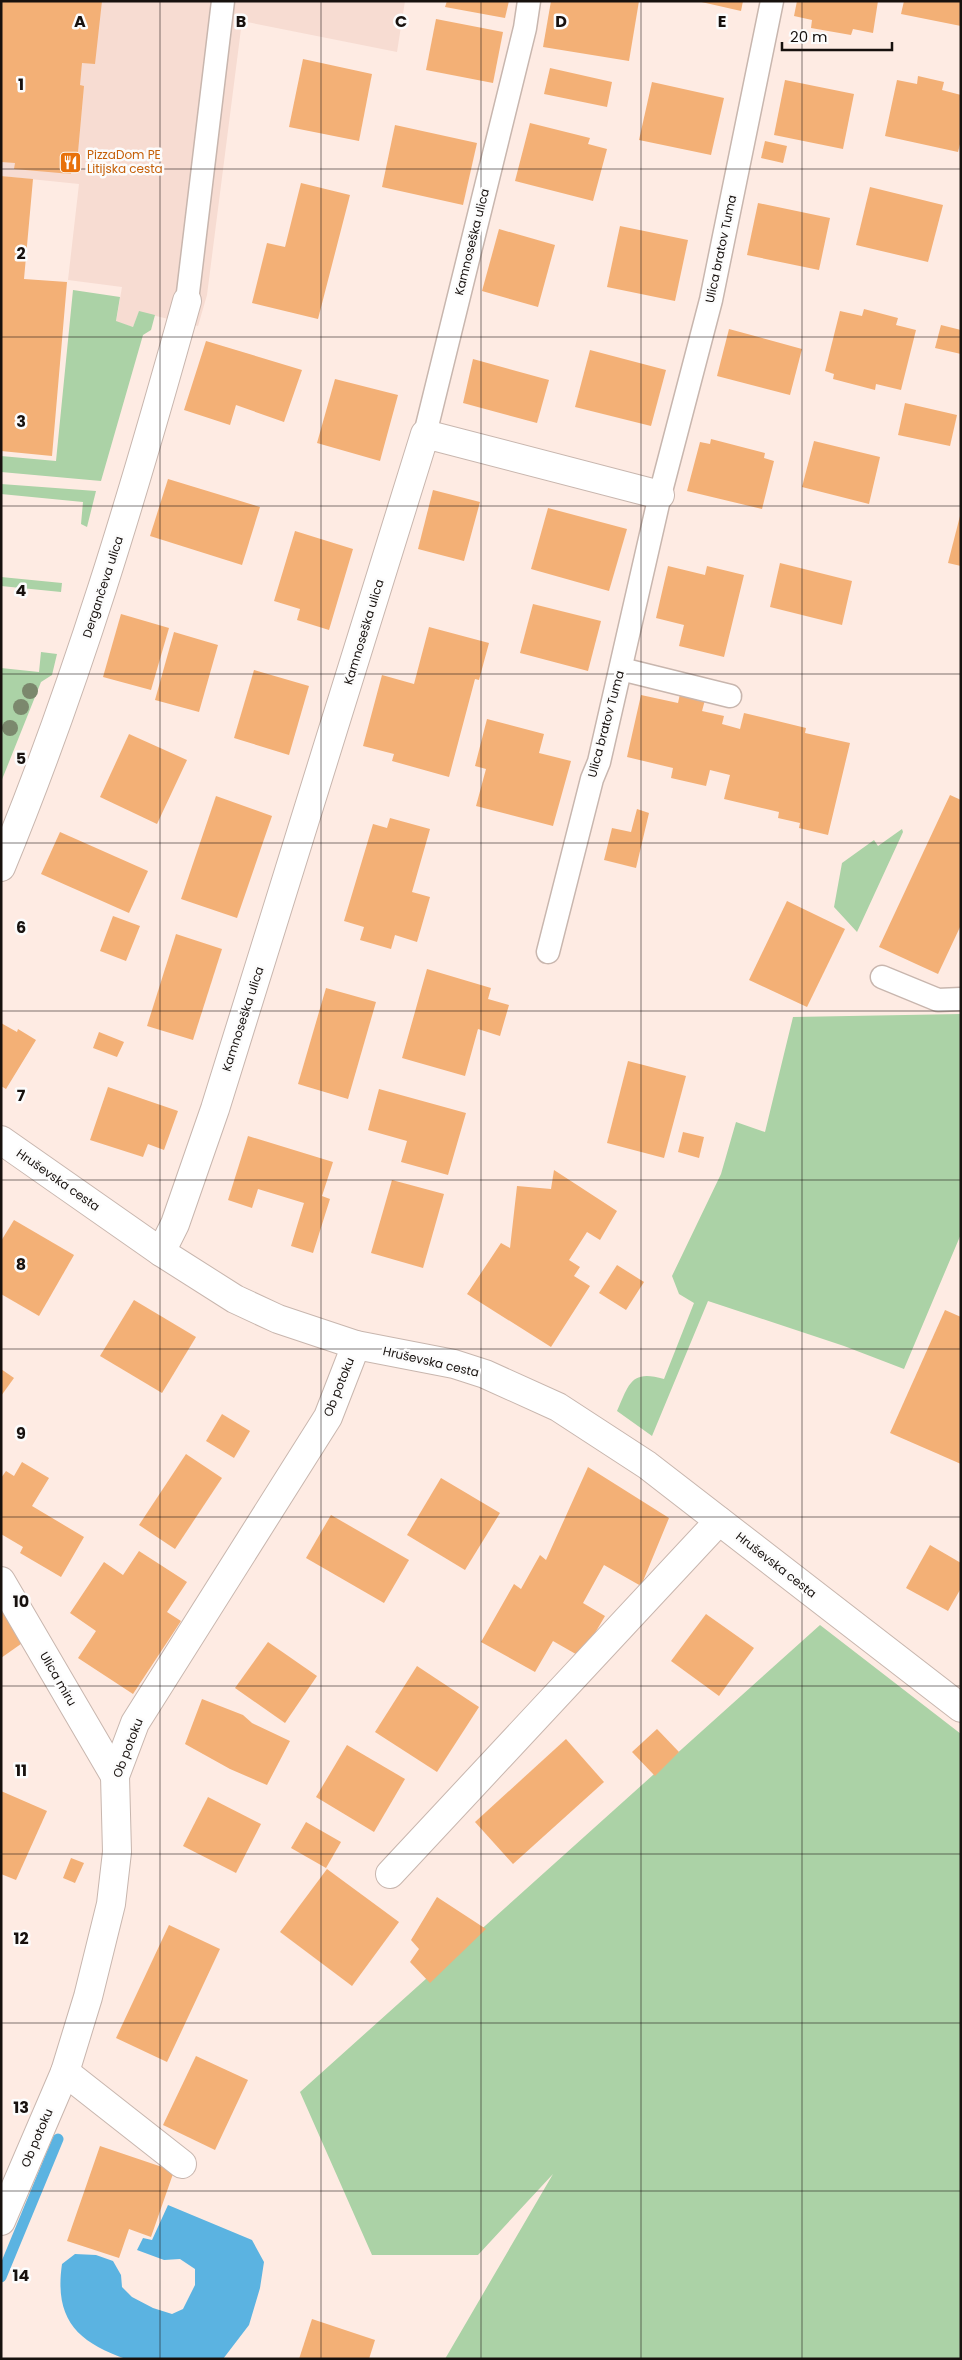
<svg xmlns="http://www.w3.org/2000/svg" width="962" height="2360" viewBox="0 0 962 2360" font-family="Poppins,sans-serif">
  <style>
    .built { fill: #f7dcd2 }
    .green { fill: #abd2a6 }
    .water { fill: #5bb3e1 }
    .lines { fill: none; stroke-linecap: round; stroke-linejoin: round }
    .stream { stroke: #5bb3e1; stroke-width: 11 }
    .building { fill: #f3b076 }
    .lane-casing { stroke: #c8b6ae; stroke-width: 25 }
    .street-casing { stroke: #c8b6ae; stroke-width: 30 }
    .secondary-casing { stroke: #c8b6ae; stroke-width: 30 }
    .lane { stroke: #fff; stroke-width: 22 }
    .street { stroke: #fff; stroke-width: 28 }
    .secondary { stroke: #fff; stroke-width: 28 }
    .tree { fill: #7b886d }
    .grid { fill: none; stroke: #17110e; stroke-width: 1; stroke-opacity: 0.55 }
    .labels { text-anchor: middle; stroke-width: 5; stroke-linejoin: round; paint-order: stroke }
    .food-label { font-size: 12px; fill: #c56008; stroke: #fcfcfc; text-anchor: start }
    .street-label { font-size: 12px; fill: #17110e; stroke: #fcfcfc }
    .grid-label { font-size: 16px; text-anchor: middle; font-weight: bold; fill: #17110e; stroke: #fcfcfc; stroke-width: 5; stroke-linejoin: round; paint-order: stroke }
  </style>
  <rect width="100%" height="100%" fill="#feebe3"/>
  <polygon class="built" points="1,1 405,1 397,52 242,21 207,295 198,326 139,312 133,327 116,322 122,287 68,280 79,184 1,176"/>
  <g class="green">
    <polygon points="73,290 120,297 116,321 133,327 139,311 155,315 151,330 143,335 101,481 1,472 1,456 56,461"/>
    <polygon points="1,484 96,491 87,527 81,524 83,502 1,494"/>
    <polygon points="1,577 62,583 61,592 1,586"/>
    <polygon points="41,652 57,654 52,675 41,682 1,782 1,668 39,672"/>
    <polygon points="902,829 903,832 857,932 834,907 842,863 874,840 878,846"/>
    <path d="M 961,1014 L 961,1234 L 904,1369 L 844,1346 L 708,1301 L 652,1436 L 617,1411 C 629,1384 631,1369 664,1379 L 694,1303 L 679,1294 L 672,1276 L 721,1174 L 736,1122 L 765,1132 L 793,1017 Z"/>
    <polygon points="820,1625 961,1734 961,2359 445,2359 553,2174 478,2255 372,2255 300,2092"/>
  </g>
  <path class="water" d="M 168,2205 L 252,2240 L 264,2262 L 260,2288 L 249,2325 L 223,2359 L 126,2359 C 77,2342 54,2319 62,2264 L 75,2254 L 96,2255 L 113,2261 L 121,2275 L 122,2287 L 132,2297 L 153,2308 L 172,2314 L 183,2309 L 195,2285 L 195,2269 L 180,2259 L 164,2260 L 137,2250 L 143,2238 L 152,2240 Z"/>
  <g class="lines">
    <polyline class="stream" points="1,2277 58,2139"/>
  </g>
  <g class="building">
    <polygon points="1,1 102,1 95,64 82,63 80,85 84,86 77,163 72,162 71,174 14,169 15,163 1,162"/>
    <polygon points="447,1 509,1 505,18 445,7"/>
    <polygon points="551,1 639,1 629,61 543,47"/>
    <polygon points="697,1 743,1 741,11"/>
    <polygon points="797,1 878,1 873,33 853,29 851,35 811,28 812,20 794,16"/>
    <polygon points="904,1 961,1 961,26 901,14"/>
    <polygon points="436,19 503,32 493,83 426,70"/>
    <polygon points="303,59 372,74 359,141 289,127"/>
    <polygon points="550,68 612,82 607,107 544,94"/>
    <polygon points="918,76 944,82 942,90 961,95 961,140 958,152 885,136 897,80 917,84"/>
    <polygon points="785,80 854,94 843,149 774,135"/>
    <polygon points="652,82 724,98 711,155 639,140"/>
    <polygon points="530,123 590,138 588,144 607,149 593,201 515,181"/>
    <polygon points="395,125 477,143 463,205 382,187"/>
    <polygon points="765,141 787,146 783,163 761,158"/>
    <polygon points="1,176 33,179 24,279 67,282 52,456 1,451"/>
    <polygon points="301,183 350,195 318,319 252,303 267,243 285,247"/>
    <polygon points="870,187 943,205 928,262 856,245"/>
    <polygon points="758,203 830,218 819,270 747,255"/>
    <polygon points="620,226 688,240 675,301 607,287"/>
    <polygon points="499,229 555,245 538,307 482,291"/>
    <polygon points="864,309 898,318 896,325 916,330 901,390 876,384 875,390 833,379 834,374 825,371 840,311 862,316"/>
    <polygon points="941,325 961,330 961,354 935,348"/>
    <polygon points="729,329 802,349 790,395 717,376"/>
    <polygon points="206,341 302,370 284,422 236,405 230,425 184,410"/>
    <polygon points="590,350 666,370 651,426 575,407"/>
    <polygon points="473,359 549,380 537,423 463,403"/>
    <polygon points="335,379 398,395 380,461 317,443"/>
    <polygon points="905,403 957,415 950,446 898,435"/>
    <polygon points="711,439 765,453 764,458 774,461 762,509 687,491 700,442 710,444"/>
    <polygon points="814,441 880,457 869,504 802,487"/>
    <polygon points="168,479 260,507 242,565 150,536"/>
    <polygon points="433,490 480,502 464,561 418,549"/>
    <polygon points="548,508 627,529 609,591 531,569"/>
    <polygon points="961,512 961,566 948,563"/>
    <polygon points="295,531 353,549 329,630 297,620 300,609 274,601"/>
    <polygon points="780,563 852,581 842,625 770,607"/>
    <polygon points="668,566 705,575 707,566 744,575 724,657 679,646 684,625 656,618"/>
    <polygon points="533,604 601,621 588,671 520,653"/>
    <polygon points="121,614 169,628 151,690 103,677"/>
    <polygon points="429,627 489,643 479,680 475,679 449,777 392,761 394,754 363,746 382,675 414,684"/>
    <polygon points="174,632 218,645 199,712 155,700"/>
    <polygon points="254,670 309,686 289,755 234,738"/>
    <polygon points="680,694 705,700 702,711 724,716 722,724 740,729 744,713 806,728 805,733 850,743 828,835 799,828 800,823 778,818 779,812 724,799 730,775 710,770 706,786 671,778 673,768 627,757 641,695 678,703"/>
    <polygon points="487,719 544,734 539,753 571,761 553,826 476,806 486,769 475,766"/>
    <polygon points="129,734 187,760 157,824 100,797"/>
    <polygon points="950,795 961,800 961,925 938,974 879,947"/>
    <polygon points="216,796 272,816 237,918 181,899"/>
    <polygon points="637,809 649,813 636,868 604,860 612,828 631,832"/>
    <polygon points="390,818 430,829 412,892 430,897 417,942 395,935 391,949 360,940 364,927 344,921 373,824 387,828"/>
    <polygon points="60,832 148,871 129,913 41,874"/>
    <polygon points="787,901 845,929 807,1007 749,980"/>
    <polygon points="113,916 140,926 126,961 100,951"/>
    <polygon points="176,934 222,949 193,1040 147,1026"/>
    <polygon points="427,969 491,988 488,999 509,1005 500,1036 478,1029 465,1076 402,1058"/>
    <polygon points="326,988 376,1002 348,1099 298,1084"/>
    <polygon points="1,1023 17,1032 18,1029 36,1040 6,1089 1,1086"/>
    <polygon points="99,1032 124,1042 117,1057 93,1048"/>
    <polygon points="628,1061 686,1076 664,1158 607,1143"/>
    <polygon points="108,1087 178,1111 164,1150 148,1144 143,1157 90,1140"/>
    <polygon points="379,1089 466,1113 448,1175 401,1162 407,1141 368,1130"/>
    <polygon points="683,1132 704,1137 699,1158 678,1152"/>
    <polygon points="248,1136 333,1162 322,1196 330,1199 313,1253 291,1246 304,1203 258,1189 252,1208 228,1200"/>
    <polygon points="554,1170 617,1211 600,1240 587,1232 569,1260 580,1267 574,1276 590,1286 551,1347 467,1294 501,1243 510,1248 517,1186 551,1189"/>
    <polygon points="392,1180 444,1194 423,1268 371,1253"/>
    <polygon points="14,1220 74,1255 39,1316 1,1294 1,1241"/>
    <polygon points="617,1265 644,1282 626,1310 599,1293"/>
    <polygon points="134,1300 196,1337 162,1393 100,1356"/>
    <polygon points="945,1310 961,1317 961,1464 890,1433"/>
    <polygon points="1,1369 14,1378 1,1396"/>
    <polygon points="222,1414 250,1431 234,1458 206,1441"/>
    <polygon points="186,1454 222,1478 175,1549 139,1525"/>
    <polygon points="22,1462 49,1478 32,1506 84,1537 61,1577 20,1553 23,1547 1,1534 1,1478 6,1471 14,1476"/>
    <polygon points="588,1467 669,1518 641,1586 604,1565 583,1603 605,1616 581,1657 553,1641 535,1672 481,1642 514,1584 521,1589 540,1555 546,1560"/>
    <polygon points="441,1478 500,1513 465,1570 407,1535"/>
    <polygon points="331,1515 409,1560 384,1603 306,1558"/>
    <polygon points="930,1545 961,1563 961,1588 948,1611 906,1588"/>
    <polygon points="139,1551 187,1582 167,1612 181,1621 133,1694 78,1658 96,1631 70,1613 104,1562 123,1575"/>
    <polygon points="1,1603 28,1639 1,1658"/>
    <polygon points="706,1614 754,1648 719,1696 671,1661"/>
    <polygon points="268,1642 317,1676 285,1723 235,1688"/>
    <polygon points="417,1666 479,1707 437,1772 375,1732"/>
    <polygon points="202,1699 243,1715 252,1723 290,1741 267,1785 230,1769 185,1744"/>
    <polygon points="657,1729 679,1752 655,1776 632,1752"/>
    <polygon points="566,1739 604,1782 513,1864 475,1822"/>
    <polygon points="347,1745 405,1779 374,1832 316,1797"/>
    <polygon points="1,1791 47,1811 16,1880 1,1874"/>
    <polygon points="208,1797 261,1824 236,1873 183,1846"/>
    <polygon points="306,1822 341,1842 326,1868 291,1848"/>
    <polygon points="71,1858 84,1863 75,1883 63,1878"/>
    <polygon points="327,1869 399,1922 352,1986 280,1932"/>
    <polygon points="437,1897 486,1929 430,1983 410,1962 419,1949 411,1940"/>
    <polygon points="169,1925 220,1949 167,2062 116,2038"/>
    <polygon points="196,2056 248,2080 215,2150 163,2125"/>
    <polygon points="100,2146 174,2171 151,2237 129,2229 119,2258 67,2241"/>
    <polygon points="312,2319 375,2340 369,2359 299,2359"/>
  </g>
  <g class="lines">
    <defs>
      <g id="lane">
        <polyline points="187,301 223,1"/>
        <polyline points="425,434 525,28 529,1"/>
        <polyline points="621,669 730,696"/>
        <polyline points="548,952 592,779 599,762 660,495 711,300 772,1"/>
        <polyline points="882,977 938,1000 961,999"/>
      </g>
      <g id="street">
        <path d="M 1,867 C 77,683 134,492 187,301"/>
        <polyline points="161,1252 175,1224 215,1109 425,434 660,495"/>
        <polyline points="1,1581 115,1776"/>
        <polyline points="390,1874 719,1521"/>
        <polyline points="65,2072 182,2164"/>
        <polyline points="1,2221 65,2072 88,1997 111,1904 117,1852 115,1776 135,1723 328,1417 356,1345"/>
      </g>
      <polyline id="secondary" points="1,1140 161,1252 235,1299 278,1319 356,1345 454,1364 485,1374 558,1407 647,1465 961,1708"/>
    </defs>
    <use href="#lane" class="lane-casing"/>
    <use href="#street" class="street-casing"/>
    <use href="#secondary" class="secondary-casing"/>
    <use href="#lane" class="lane"/>
    <use href="#street" class="street"/>
    <use href="#secondary" class="secondary"/>
  </g>
  <g class="tree">
    <circle cx="30" cy="691" r="8"/>
    <circle cx="21" cy="707" r="8"/>
    <circle cx="10" cy="728" r="8"/>
  </g>
  <path class="grid" d="M 160,1 L 160,2359M 321,1 L 321,2359M 481,1 L 481,2359M 641,1 L 641,2359M 802,1 L 802,2359M 1,169 L 961,169M 1,337 L 961,337M 1,506 L 961,506M 1,674 L 961,674M 1,843 L 961,843M 1,1011 L 961,1011M 1,1180 L 961,1180M 1,1349 L 961,1349M 1,1517 L 961,1517M 1,1686 L 961,1686M 1,1854 L 961,1854M 1,2023 L 961,2023M 1,2191 L 961,2191"/>
  <defs>
    <symbol id="restaurant-square" viewBox="-11 -11 22 22"><rect x="-9" y="-9" width="18" height="18" rx="4" fill="#e8710a" stroke="#fcfcfc"/><path d="M-5-6h1v4h1v-4h1v4h1v-4h1v5L-1.5 .5V6h-2V.5L-5-1ZM5-6V6H3V1.5H1.5Q1.5-4 5-6Z" fill="#fff"/></symbol>
  </defs>
  <g fill-rule="evenodd">
    <use href="#restaurant-square" x="58" y="150" width="25" height="25"/>
  </g>
  <g class="labels">
    <g class="food-label">
      <text x="87" y="159">PizzaDom PE<tspan x="87" dy="14">Litijska cesta</tspan></text>
    </g>
    <g class="street-label">
      <text transform="translate(472 242) rotate(-76)" y="4">Kamnoseška ulica</text>
      <text transform="translate(721 249) rotate(-78)" y="4">Ulica bratov Tuma</text>
      <text transform="translate(103 587) rotate(-72)" y="4">Dergančeva ulica</text>
      <text transform="translate(364 632) rotate(-73)" y="4">Kamnoseška ulica</text>
      <text transform="translate(606 724) rotate(-75)" y="4">Ulica bratov Tuma</text>
      <text transform="translate(243 1019) rotate(-72)" y="4">Kamnoseška ulica</text>
      <text transform="translate(58 1180) rotate(35)" y="4">Hruševska cesta</text>
      <text transform="translate(431 1362) rotate(13)" y="4">Hruševska cesta</text>
      <text transform="translate(339 1387) rotate(-68)" y="4">Ob potoku</text>
      <text transform="translate(776 1565) rotate(38)" y="4">Hruševska cesta</text>
      <text transform="translate(58 1679) rotate(60)" y="4">Ulica miru</text>
      <text transform="translate(128 1748) rotate(-69)" y="4">Ob potoku</text>
      <text transform="translate(37 2138) rotate(-67)" y="4">Ob potoku</text>
    </g>
  </g>
  <g class="grid-label">
    <text x="80" y="27">A</text>
    <text x="241" y="27">B</text>
    <text x="401" y="27">C</text>
    <text x="561" y="27">D</text>
    <text x="722" y="27">E</text>
    <text x="21" y="90">1</text>
    <text x="21" y="259">2</text>
    <text x="21" y="427">3</text>
    <text x="21" y="596">4</text>
    <text x="21" y="764">5</text>
    <text x="21" y="933">6</text>
    <text x="21" y="1101">7</text>
    <text x="21" y="1270">8</text>
    <text x="21" y="1439">9</text>
    <text x="21" y="1607">10</text>
    <text x="21" y="1776">11</text>
    <text x="21" y="1944">12</text>
    <text x="21" y="2113">13</text>
    <text x="21" y="2281">14</text>
  </g>
  <rect width="962" height="2360" fill="none" stroke="#17110e" stroke-width="5"/>
  <path d="M782 42v8h110v-8" fill="none" stroke="#17110e" stroke-width="2.5"/>
  <text x="790" y="42" font-size="15" fill="#17110e" stroke="#fcfcfc" stroke-width="4" paint-order="stroke">20 m</text>
</svg>
